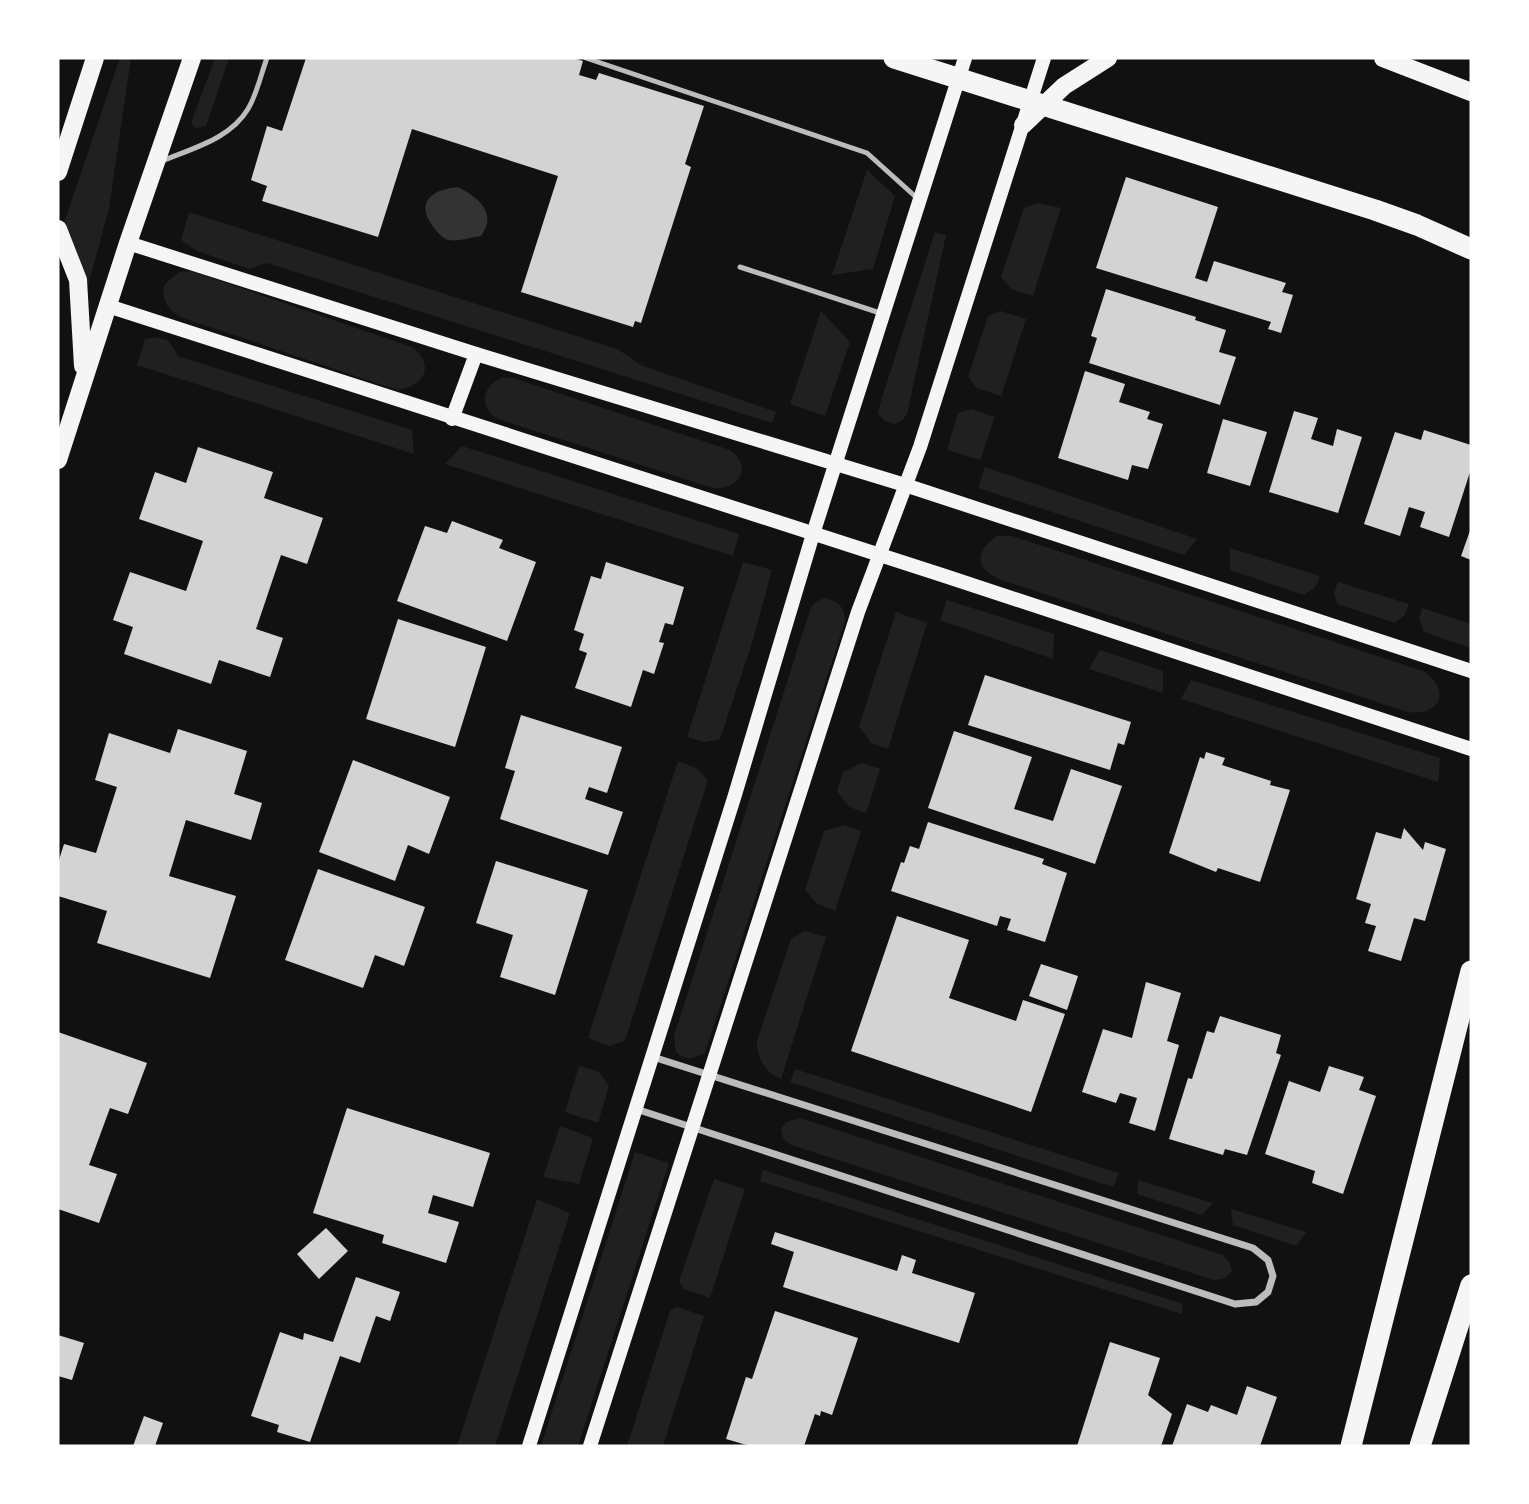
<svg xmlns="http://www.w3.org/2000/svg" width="1529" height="1504" viewBox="0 0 1529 1504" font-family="Helvetica,sans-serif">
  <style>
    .green { fill: #202020 }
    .water { fill: #333 }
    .building { fill: #d3d3d3 }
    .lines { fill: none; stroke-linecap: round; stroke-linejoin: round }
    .service { stroke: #bcbcbc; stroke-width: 5 }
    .minor { stroke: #bcbcbc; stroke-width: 7 }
    .secondary { stroke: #f5f5f5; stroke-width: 14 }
    .primary { stroke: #f5f5f5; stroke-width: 18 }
    .motorway { stroke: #f5f5f5; stroke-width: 21 }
  </style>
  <rect width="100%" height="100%" fill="#111"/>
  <g class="green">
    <path d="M 120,58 L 131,58 L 109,208 L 88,286 L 85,285 C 82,261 75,243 64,223 Z"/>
    <polygon points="215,58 229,58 206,126 196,128 191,123"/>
    <polygon points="867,170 895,196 873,269 832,275"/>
    <polygon points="1037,203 1061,208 1033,296 1011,289 1001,277 1024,208"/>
    <polygon points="189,212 617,349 643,366 776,412 772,423 267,263 249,269 197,251 181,240"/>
    <polygon points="935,232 946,235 907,414 902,421 894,424 885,421 878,414 880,404"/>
    <path d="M 191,271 L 412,347 C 436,365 424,387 397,390 L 180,317 C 167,309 162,301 164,285 L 179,272 Z"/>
    <polygon points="821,311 850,342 825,416 790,404"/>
    <polygon points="1001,311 1026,319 1001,396 977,388 968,377 988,316"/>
    <polygon points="155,337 168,340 178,356 412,430 414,454 137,365 145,339"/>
    <path d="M 502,377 L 513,378 L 730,450 C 754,467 738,490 713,488 L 498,419 C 478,406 482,387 502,377 Z"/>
    <polygon points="971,409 995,417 980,460 947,450 958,413"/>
    <polygon points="462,446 739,534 733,556 445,464"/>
    <polygon points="985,467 1197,539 1184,555 1003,496 978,488"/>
    <path d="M 997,536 L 1012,536 L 1423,671 C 1452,689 1440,717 1408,712 L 1001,580 C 974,569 975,551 997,536 Z"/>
    <polygon points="1230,548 1320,576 1316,586 1304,595 1230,570"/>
    <polygon points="743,562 772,570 752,643 720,739 704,742 687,737"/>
    <polygon points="1338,582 1409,604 1405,615 1395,623 1337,604 1334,592"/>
    <path d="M 825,598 C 837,600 845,607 845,621 L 705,1053 C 693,1059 686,1061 676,1052 L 674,1036 L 811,607 L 817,601 Z"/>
    <polygon points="947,600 1054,634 1053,659 940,620"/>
    <polygon points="1422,608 1471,624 1471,648 1424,632 1419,619"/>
    <polygon points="896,612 927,623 888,749 871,743 859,726"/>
    <polygon points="1100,650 1163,671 1163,693 1089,669"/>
    <polygon points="1191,680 1440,758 1438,782 1181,699"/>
    <polygon points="678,761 696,768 708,780 625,1041 609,1046 588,1038"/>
    <polygon points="862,763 880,769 866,813 849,807 837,791 843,772"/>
    <polygon points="844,825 861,831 835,911 816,903 805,890 824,831"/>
    <path d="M 805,931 L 826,937 L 781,1079 C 765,1072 757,1059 757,1041 L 791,939 Z"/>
    <polygon points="579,1066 598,1071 609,1086 598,1123 565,1112"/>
    <polygon points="795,1069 1118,1173 1119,1173 1113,1187 790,1082"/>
    <polygon points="800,1118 1223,1255 1230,1263 1232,1271 1226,1278 1214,1280 791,1145 783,1139 781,1129 786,1122"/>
    <polygon points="560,1126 593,1138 579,1184 543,1177"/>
    <polygon points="635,1152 669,1163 578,1446 541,1446"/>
    <polygon points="763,1170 1183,1304 1182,1314 760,1181"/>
    <polygon points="714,1179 745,1189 710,1298 684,1289 679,1281"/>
    <polygon points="1138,1180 1213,1203 1202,1215 1137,1194"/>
    <polygon points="537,1199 570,1213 495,1446 457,1446"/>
    <polygon points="1231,1209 1306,1232 1296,1246 1233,1225"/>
    <polygon points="677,1307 704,1316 663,1446 627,1446 670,1311"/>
  </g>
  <path class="water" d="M 458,187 C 478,197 498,213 481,236 C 471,237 459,242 448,240 C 441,237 436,231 432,225 C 415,201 434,189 458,187 Z"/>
  <g class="building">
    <polygon points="306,58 573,58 583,61 579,75 596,80 599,73 704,106 685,164 691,167 641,323 635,321 633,327 521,292 558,176 412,129 378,237 262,201 267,186 251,180 267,126 282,131"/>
    <polygon points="1126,177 1218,207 1195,278 1207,282 1214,261 1286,283 1282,292 1293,295 1281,333 1268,329 1271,322 1096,268"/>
    <polygon points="1106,289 1196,317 1195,320 1226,330 1219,352 1236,357 1220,405 1089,363 1097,338 1091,336"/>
    <polygon points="1085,371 1125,384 1119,402 1150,412 1147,419 1163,424 1148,469 1132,465 1128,480 1058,458"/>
    <polygon points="1294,411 1318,418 1311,439 1333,446 1337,429 1362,437 1338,513 1269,492"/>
    <polygon points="1223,419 1267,432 1250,486 1207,473"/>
    <polygon points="1424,430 1471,445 1471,469 1449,537 1420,527 1425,512 1409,507 1400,536 1364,524 1395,432 1421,440"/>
    <polygon points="198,447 273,472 264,498 323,518 307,564 281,555 256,629 283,638 270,677 219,660 211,684 124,654 133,627 113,620 130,572 186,591 203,541 139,519 155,472 186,483"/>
    <polygon points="452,521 503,540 499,548 536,562 507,641 397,601 425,526 447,533"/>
    <polygon points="1471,528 1471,560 1461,556"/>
    <polygon points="606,562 684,587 673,625 665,623 659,642 664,643 654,674 643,670 631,707 575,688 587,653 579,650 584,634 574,630 591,576 601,579"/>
    <polygon points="398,619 486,647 455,747 366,719"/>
    <polygon points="985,675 1131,722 1124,745 1118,743 1110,770 968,725"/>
    <polygon points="521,715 622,747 607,793 589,787 585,799 623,812 608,855 500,819 515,771 505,768"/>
    <polygon points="178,729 247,751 234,794 262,803 251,840 186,820 169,876 236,896 210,978 97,943 107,911 58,896 58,863 64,844 96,853 117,787 95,780 109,733 170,753"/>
    <polygon points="954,731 1032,757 1014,809 1053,821 1071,769 1122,786 1095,864 928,808"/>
    <polygon points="1206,752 1225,758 1222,765 1271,781 1270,785 1290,790 1260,882 1218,868 1216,872 1169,853 1200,757 1204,759"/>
    <polygon points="353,760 450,797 429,854 408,845 395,881 319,852"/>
    <polygon points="928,822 1044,859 1042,864 1067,873 1045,942 1007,930 1011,919 1000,916 997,926 891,891 901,862 904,863 910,846 919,849"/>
    <polygon points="1404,828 1423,850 1425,842 1446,849 1425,921 1414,918 1401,961 1368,951 1376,926 1365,923 1371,904 1356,899 1376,832 1401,839"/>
    <polygon points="496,861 588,890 555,995 500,977 513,935 476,923"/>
    <polygon points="318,869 425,907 404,966 375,955 363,988 285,960"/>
    <polygon points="897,916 969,940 949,998 1016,1021 1023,1000 1065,1014 1031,1112 851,1051"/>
    <polygon points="1041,964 1078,976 1067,1010 1029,996"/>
    <polygon points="1146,982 1181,993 1167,1041 1179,1045 1155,1131 1129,1123 1137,1098 1120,1093 1116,1103 1082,1092 1103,1029 1132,1038"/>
    <polygon points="1220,1016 1281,1035 1276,1053 1281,1055 1247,1155 1225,1149 1223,1155 1169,1139 1188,1078 1192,1079 1207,1031 1214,1033"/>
    <polygon points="58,1032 147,1063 128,1114 110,1108 89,1165 117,1174 99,1223 58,1209"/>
    <polygon points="1329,1066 1364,1077 1359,1090 1376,1096 1343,1194 1312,1183 1315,1171 1265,1154 1289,1081 1320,1092"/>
    <polygon points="347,1108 490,1153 473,1207 433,1195 428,1213 459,1222 446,1263 382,1243 384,1235 313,1213"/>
    <polygon points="326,1228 348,1251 319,1279 297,1254"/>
    <polygon points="775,1232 897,1271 902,1255 916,1260 912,1273 975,1293 959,1343 783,1287 794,1252 771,1244"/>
    <polygon points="356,1277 400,1292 390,1321 376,1316 360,1363 340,1356 310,1442 277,1432 279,1425 251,1416 280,1332 303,1340 304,1333 333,1342"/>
    <polygon points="775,1311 858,1338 832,1415 821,1411 820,1416 815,1414 804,1446 750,1446 726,1439 746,1377 752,1379"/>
    <polygon points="58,1335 84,1343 72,1380 58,1376"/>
    <polygon points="1110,1342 1160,1358 1148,1395 1172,1414 1161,1446 1077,1446"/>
    <polygon points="1247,1386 1277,1397 1260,1446 1172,1446 1187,1404 1208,1412 1211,1405 1237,1415"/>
    <polygon points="144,1416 163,1423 155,1446 133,1446"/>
  </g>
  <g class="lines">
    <g class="service">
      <polyline points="586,58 867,153 917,198"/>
      <path d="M 162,161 C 193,148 230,139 248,109 C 257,94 261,74 267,58"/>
      <polyline points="740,267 880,313"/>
    </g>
    <polyline class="minor" points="636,1109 1235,1304 1256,1302 1268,1292 1273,1276 1268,1260 1253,1248 653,1057"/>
    <g class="secondary">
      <polyline points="128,243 476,354 905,485 1471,671"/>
      <polyline points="108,306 945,576 1471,749"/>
      <polyline points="452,419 476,354"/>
      <polyline points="529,1446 734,798 813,534 965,58"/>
      <polyline points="590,1446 858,612 920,447 1044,58"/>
    </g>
    <g class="primary">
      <polyline points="1383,58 1471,92"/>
      <polyline points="1023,125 1064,86 1108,58"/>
      <polyline points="58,172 95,58"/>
      <polyline points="58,229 78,280 83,366"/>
      <polyline points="58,460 128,243 192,58"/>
    </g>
    <g class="motorway">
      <polyline points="894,58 1375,210 1417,225 1471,249"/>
      <polyline points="1351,1446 1471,971"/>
      <polyline points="1420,1446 1471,1285"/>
    </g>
  </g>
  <rect width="1529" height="1504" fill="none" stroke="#ffffff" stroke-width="119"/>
</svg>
